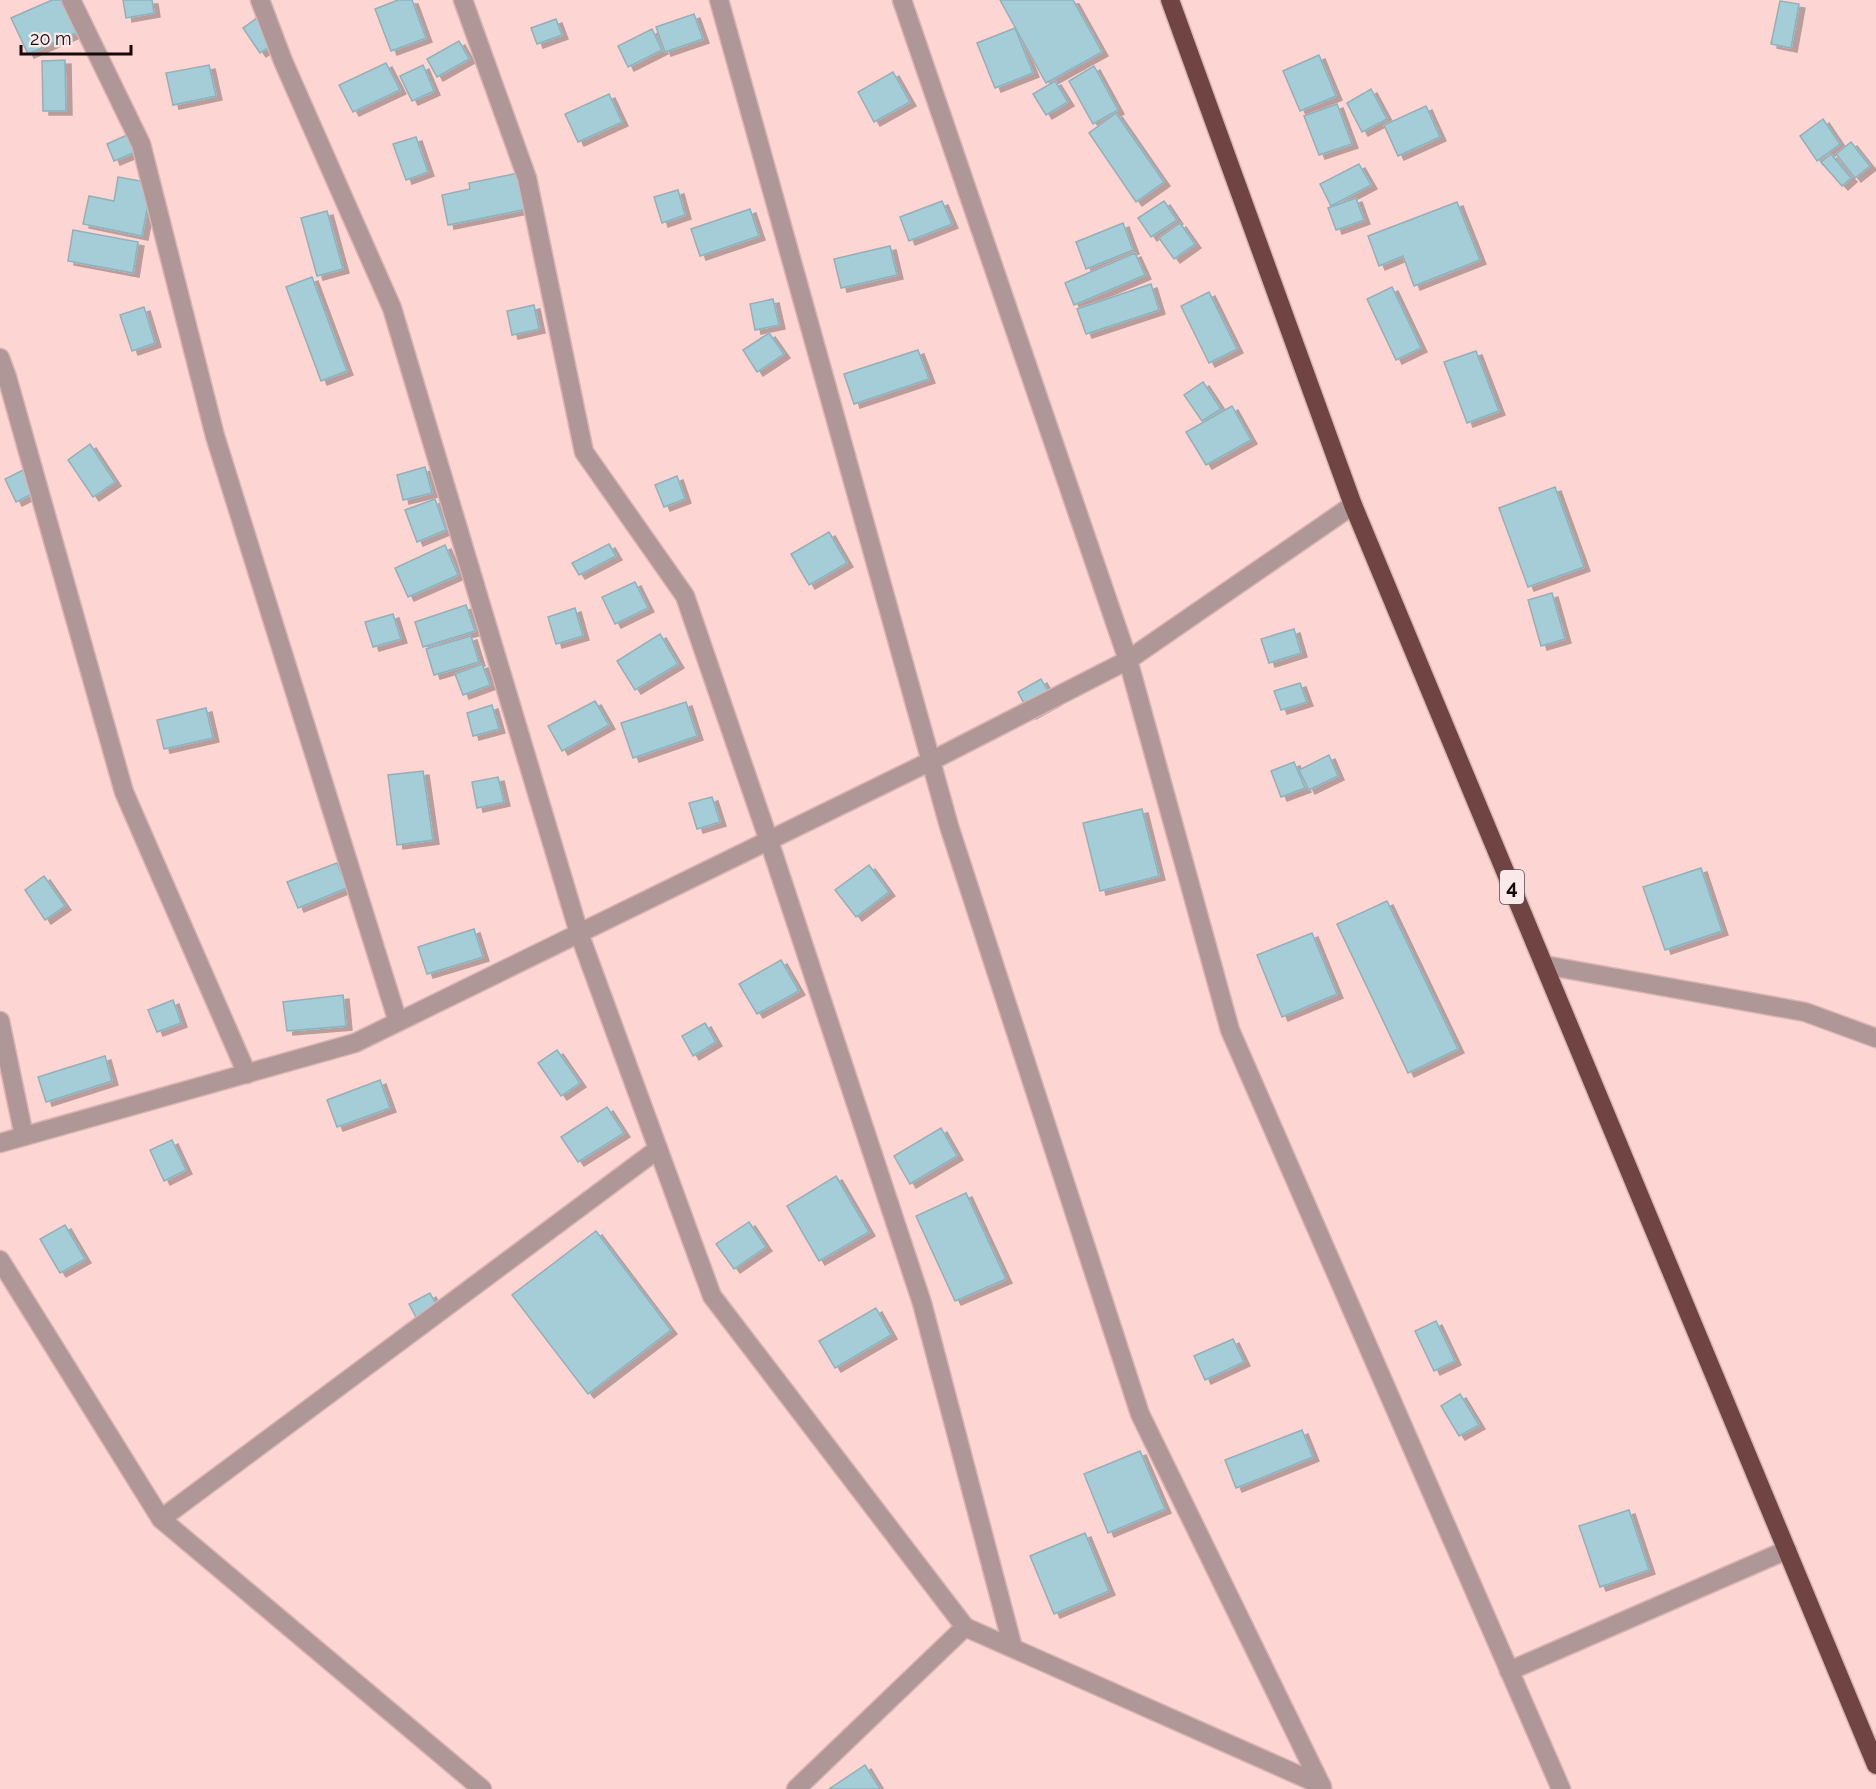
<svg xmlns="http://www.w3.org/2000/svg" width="1876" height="1789" viewBox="0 0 1876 1789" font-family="Raleway,sans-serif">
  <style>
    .building { fill: #a5cdd7; stroke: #8bb3bd; stroke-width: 1.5; filter: url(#shadow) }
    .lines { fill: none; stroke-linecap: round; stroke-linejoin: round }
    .street-casing { stroke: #d8b4b3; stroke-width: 21 }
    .highway-casing { stroke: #d8b4b3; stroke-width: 21 }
    .street { stroke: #ae9796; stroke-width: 18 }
    .highway { stroke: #704443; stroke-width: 18 }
    .labels { text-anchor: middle; stroke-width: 4.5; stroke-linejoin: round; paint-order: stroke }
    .shield { fill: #fae9e8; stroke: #5a4c4c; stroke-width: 1.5 }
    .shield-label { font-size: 20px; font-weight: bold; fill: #150909 }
  </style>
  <defs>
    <filter id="shadow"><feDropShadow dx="6" dy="4" stdDeviation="0" flood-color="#0004"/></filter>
  </defs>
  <rect width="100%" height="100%" fill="#fdd5d3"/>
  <g class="building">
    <polygon points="52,0 61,0 76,33 28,54 11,18"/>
    <polygon points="123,0 152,0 154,13 126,18"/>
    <polygon points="398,0 412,0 426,38 391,51 375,9"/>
    <polygon points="1000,0 1073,0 1102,52 1046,83"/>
    <polygon points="1780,1 1799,4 1791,48 1771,44"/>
    <polygon points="694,14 703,39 665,52 656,27"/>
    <polygon points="261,15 279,40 260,53 243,28"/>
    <polygon points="556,19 562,35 537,44 531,28"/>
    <polygon points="1015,28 1033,73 995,88 977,43"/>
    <polygon points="652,29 662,50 628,67 618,46"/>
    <polygon points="459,41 469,59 437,77 427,59"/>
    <polygon points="1319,55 1336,96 1300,111 1283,71"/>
    <polygon points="65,60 66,111 43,111 42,61"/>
    <polygon points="386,63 400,90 353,112 339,85"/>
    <polygon points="209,65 216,96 173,105 166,73"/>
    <polygon points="423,65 434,91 412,101 400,76"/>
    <polygon points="1094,66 1118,110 1093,124 1069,81"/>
    <polygon points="893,72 910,102 874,122 858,92"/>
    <polygon points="1055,81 1068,102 1046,115 1033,94"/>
    <polygon points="1371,89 1387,119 1362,132 1347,103"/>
    <polygon points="609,94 622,122 578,142 565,114"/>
    <polygon points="1337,104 1352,144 1319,155 1304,116"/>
    <polygon points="1426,106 1440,137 1398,156 1384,125"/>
    <polygon points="1116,113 1164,182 1136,202 1089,133"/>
    <polygon points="1823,119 1840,144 1817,161 1800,136"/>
    <polygon points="136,131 143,149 114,161 107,144"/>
    <polygon points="416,137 428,172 406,180 393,144"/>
    <polygon points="1851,142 1870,166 1855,178 1836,154"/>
    <polygon points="1831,154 1851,178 1842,186 1821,162"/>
    <polygon points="1359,164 1371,185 1331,206 1320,184"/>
    <polygon points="524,172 532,208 448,225 442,195 470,189 469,183"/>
    <polygon points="118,177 152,183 142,236 83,224 89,196 114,201"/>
    <polygon points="678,190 685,215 662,223 654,197"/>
    <polygon points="1356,198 1364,220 1336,230 1328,208"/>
    <polygon points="942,201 952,224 909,241 900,217"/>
    <polygon points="1164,201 1177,220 1151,237 1138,218"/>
    <polygon points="1457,202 1480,260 1414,286 1403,256 1379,266 1368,236"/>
    <polygon points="750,209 759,236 700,256 691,229"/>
    <polygon points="327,211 343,269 317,276 301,218"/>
    <polygon points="1123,223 1133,250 1086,269 1076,242"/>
    <polygon points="1180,223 1195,244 1174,259 1159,238"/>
    <polygon points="73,230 138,242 133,273 68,261"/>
    <polygon points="890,246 897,275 841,288 834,259"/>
    <polygon points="1135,253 1145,275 1074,305 1065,283"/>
    <polygon points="312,277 347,371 321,381 286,287"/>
    <polygon points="1151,284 1159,310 1086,334 1077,309"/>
    <polygon points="1392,287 1421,348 1396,360 1367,299"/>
    <polygon points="1209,292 1237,349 1209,363 1181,306"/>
    <polygon points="773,299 779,325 755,330 750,304"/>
    <polygon points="534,305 539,329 512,335 507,311"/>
    <polygon points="144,307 155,343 132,351 120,315"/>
    <polygon points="769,333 784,354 757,372 743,350"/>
    <polygon points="918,350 929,379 854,404 844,374"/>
    <polygon points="1476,351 1499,411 1467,423 1444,362"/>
    <polygon points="1203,382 1221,409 1202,421 1184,395"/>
    <polygon points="1232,406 1251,440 1206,465 1186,432"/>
    <polygon points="90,444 115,482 93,497 68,460"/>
    <polygon points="29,467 40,490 16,502 5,479"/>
    <polygon points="425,467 432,493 403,500 397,475"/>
    <polygon points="677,476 685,499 664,507 655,485"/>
    <polygon points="1555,487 1584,567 1528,587 1499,508"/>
    <polygon points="435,499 446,530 417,542 405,510"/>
    <polygon points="829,532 847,563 809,585 791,554"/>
    <polygon points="609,544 616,556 579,575 572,563"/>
    <polygon points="445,545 458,575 408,597 395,568"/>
    <polygon points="635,582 648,608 615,624 602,597"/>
    <polygon points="1552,593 1565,639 1541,646 1528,600"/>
    <polygon points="466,605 475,631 423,647 415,622"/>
    <polygon points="575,608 583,636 556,644 548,617"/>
    <polygon points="393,614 401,639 373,647 365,622"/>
    <polygon points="1294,629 1301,653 1269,663 1261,639"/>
    <polygon points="660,634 678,664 635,690 617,661"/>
    <polygon points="471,636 479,662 434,675 426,649"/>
    <polygon points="482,664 490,685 463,695 455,674"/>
    <polygon points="1041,679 1054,702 1030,715 1018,692"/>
    <polygon points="1300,683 1307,702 1281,710 1274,691"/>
    <polygon points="595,701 609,725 562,751 548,726"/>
    <polygon points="686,702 697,736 633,758 621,723"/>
    <polygon points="492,705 499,729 473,736 467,713"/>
    <polygon points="206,708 213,738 164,749 157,720"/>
    <polygon points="1329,755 1338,776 1309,790 1299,770"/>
    <polygon points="1294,762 1305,788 1281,797 1271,771"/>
    <polygon points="423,771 433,840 397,845 388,775"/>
    <polygon points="498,777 504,802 477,808 472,782"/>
    <polygon points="712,797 720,822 697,829 689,803"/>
    <polygon points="1142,809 1159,876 1100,891 1083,823"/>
    <polygon points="337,863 347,888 298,908 287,882"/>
    <polygon points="869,865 889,892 856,917 835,890"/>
    <polygon points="1701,868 1722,931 1665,950 1643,887"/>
    <polygon points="44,876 65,906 45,920 25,890"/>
    <polygon points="1387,901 1458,1049 1408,1073 1337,924"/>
    <polygon points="474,929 483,957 427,974 418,947"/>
    <polygon points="1312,933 1337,994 1282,1017 1257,955"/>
    <polygon points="781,960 799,991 757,1014 739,984"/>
    <polygon points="343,995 346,1026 287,1031 283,1002"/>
    <polygon points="173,1000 181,1023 157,1032 148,1010"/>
    <polygon points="705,1023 716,1042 693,1056 682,1036"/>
    <polygon points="557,1050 580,1083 561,1096 538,1063"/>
    <polygon points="105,1056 112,1081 46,1102 38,1077"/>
    <polygon points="380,1080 390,1108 337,1127 327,1100"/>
    <polygon points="607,1107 624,1133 578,1162 561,1137"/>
    <polygon points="941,1128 957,1156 910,1184 894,1156"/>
    <polygon points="172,1140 186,1170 164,1181 150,1150"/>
    <polygon points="836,1176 869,1232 819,1261 787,1206"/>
    <polygon points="966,1193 1006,1279 955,1301 916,1216"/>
    <polygon points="749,1222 766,1247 734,1269 716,1244"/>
    <polygon points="65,1225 85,1259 60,1273 40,1239"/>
    <polygon points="596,1231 671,1330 588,1394 512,1295"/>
    <polygon points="430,1293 441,1314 420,1325 409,1304"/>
    <polygon points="876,1308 891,1335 835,1368 819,1341"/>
    <polygon points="1436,1321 1455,1361 1434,1371 1415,1331"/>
    <polygon points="1233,1339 1244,1362 1205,1380 1194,1356"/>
    <polygon points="1460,1394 1479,1425 1459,1436 1441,1406"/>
    <polygon points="1302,1430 1313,1457 1236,1488 1225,1460"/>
    <polygon points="1140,1451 1165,1509 1108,1533 1084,1474"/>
    <polygon points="1629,1510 1649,1570 1600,1587 1579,1526"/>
    <polygon points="1085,1533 1109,1591 1054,1614 1030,1556"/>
    <polygon points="865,1765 880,1789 829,1789"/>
  </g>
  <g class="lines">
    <defs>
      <g id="street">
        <polyline points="71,0 141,144 215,436 398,1022"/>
        <polyline points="260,0 283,61 392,308 579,933 712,1296 965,1627 1321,1785"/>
        <polyline points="463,0 527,178 584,452 685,596 769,841 922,1303 1013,1648"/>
        <polyline points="719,0 949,826 1140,1414 1322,1787"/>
        <polyline points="902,0 1128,660 1230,1030 1561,1789"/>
        <polyline points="0,358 7,377 124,792 247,1074"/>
        <polyline points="1544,965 1805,1012 1876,1038"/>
        <polyline points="0,1021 24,1136"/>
        <polyline points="0,1143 355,1043 931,761 1128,660 1353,505"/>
        <polyline points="0,1260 161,1519 482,1789"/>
        <polyline points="161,1519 658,1149"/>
        <polyline points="1509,1671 1787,1550"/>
        <polyline points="796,1789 965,1627"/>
      </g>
      <polyline id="highway" points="1170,0 1353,505 1876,1765"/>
    </defs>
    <use href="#street" class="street-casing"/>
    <use href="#highway" class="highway-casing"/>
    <use href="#street" class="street"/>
    <use href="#highway" class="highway"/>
  </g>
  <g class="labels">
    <rect class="shield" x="1500" y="870" width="24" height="34" rx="4.5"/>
    <g class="shield-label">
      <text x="1512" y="894">4</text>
    </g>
  </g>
  <path d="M21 45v9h110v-9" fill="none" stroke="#150909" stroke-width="3"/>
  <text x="30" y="45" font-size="18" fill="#150909" stroke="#fae9e8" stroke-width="4.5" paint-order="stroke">20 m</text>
</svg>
